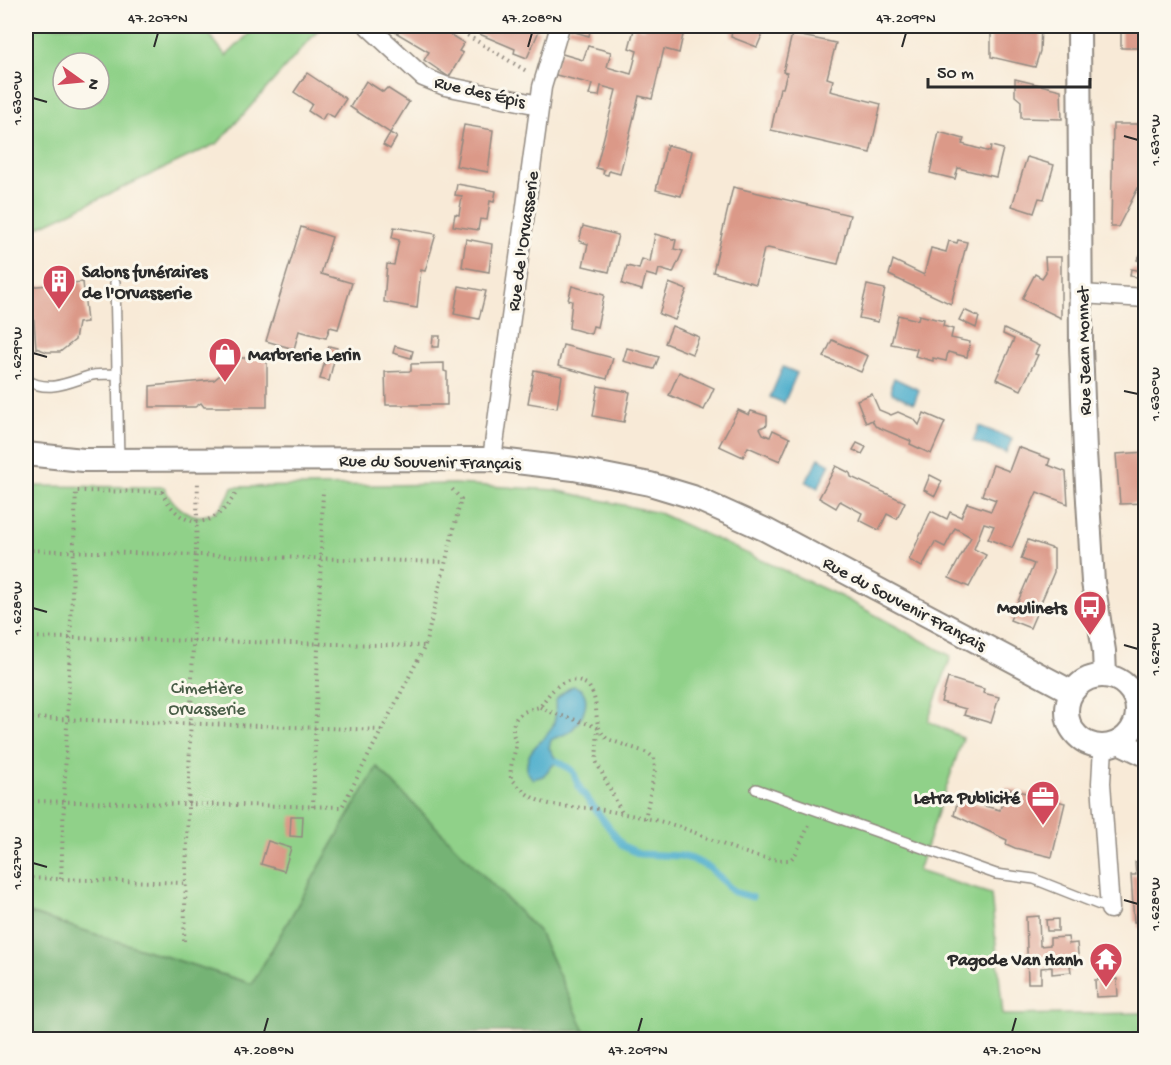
<svg xmlns="http://www.w3.org/2000/svg" width="1171" height="1065" viewBox="0 0 1171 1065" font-family="'Gochi Hand',sans-serif">
  <style>
    .green { fill: #90d189; stroke: #5e7e5a; stroke-width: 1.5; fill-rule: evenodd }
    .forest { fill: #74b375; stroke: #506f50; stroke-width: 1.5 }
    .water { fill: #4eaecc; stroke: #3c6c7c; stroke-width: 1.5 }
    .lines { fill: none; stroke-linecap: round; stroke-linejoin: round }
    .stream { stroke: #4eaecc; stroke-width: 7 }
    .building { fill: #db9988 }
    .service-casing { stroke: #928a81; stroke-width: 12 }
    .minor-casing { stroke: #928a81; stroke-width: 21 }
    .tertiary-casing { stroke: #928a81; stroke-width: 26 }
    .path { stroke: #928a81; stroke-width: 4; stroke-dasharray: 1.5 4.5; stroke-linecap: butt }
    .service { stroke: #fff; stroke-width: 9 }
    .minor { stroke: #fff; stroke-width: 18 }
    .tertiary { stroke: #fff; stroke-width: 22 }
    .ticks { fill: none; stroke: #2b2b2b; stroke-width: 2 }
    .labels { text-anchor: middle; stroke-width: 6; stroke-linejoin: round; paint-order: stroke }
    .street-label { font-size: 18px; fill: #2b2b2b; stroke: #fbf7ec }
    .poi-label { font-size: 18px; font-weight: bold; fill: #2b2b2b; stroke: #fbf7ec; text-anchor: end }
    .park-label { font-size: 18px; fill: #495d47; stroke: #fbf7ec }
    .neatline { fill: none; stroke: #2b2b2b; stroke-width: 2 }
    .ticks-label { font-size: 15px; text-anchor: middle; fill: #2b2b2b }
  </style>
  <rect width="100%" height="100%" fill="#fbf7ec"/>
  <filter id="ink" filterUnits="userSpaceOnUse"><feTurbulence type="fractalNoise" baseFrequency=".0167" numOctaves="2"/><feDisplacementMap in="SourceGraphic" scale="12" xChannelSelector="R" yChannelSelector="G"/><feConvolveMatrix kernelMatrix="1 2 1 2 8 2 1 2 1" color-interpolation-filters="sRGB"/></filter>
  <filter id="wash" filterUnits="userSpaceOnUse"><feTurbulence type="fractalNoise" baseFrequency=".008" numOctaves="4" result="noise"/><feDisplacementMap in="SourceGraphic" scale="24" xChannelSelector="R" yChannelSelector="G"/><feGaussianBlur stdDeviation="1.35" result="paint"/><feColorMatrix in="noise" values="0 0 0 0 0 0 0 0 0 0 0 0 0 0 0 0 0 1.4 0 .05"/><feComposite in="paint" operator="in"/></filter>
  <g filter="url(#wash)">
    <rect width="100%" height="100%" fill="#f8ead7"/>
    <g class="green">
      <path d="M 26,26 L 203,26 L 226,56 L 257,26 L 322,26 L 218,143 L 26,233 ZM 63,63 L 99,63 L 99,99 L 63,99 Z"/>
      <path d="M 454,484 L 555,490 L 659,513 L 842,597 L 951,656 L 928,721 L 963,738 L 918,871 L 991,894 L 1003,1015 L 1145,1013 L 1145,1039 L 775,1040 L 585,1031 L 539,932 L 377,767 L 252,984 L 26,912 L 26,486 L 164,487 C 181,523 218,528 232,487 Z"/>
    </g>
    <polygon class="forest" points="377,767 539,932 585,1031 303,1035 265,1040 26,1039 26,912 252,984"/>
    <g class="water">
      <polygon points="783,367 797,373 784,403 770,397"/>
      <polygon points="894,378 919,390 914,403 892,393 891,386"/>
      <polygon points="979,426 1012,439 1006,453 973,441"/>
      <polygon points="819,458 830,464 818,488 806,482"/>
      <path d="M 573,686 C 597,691 582,723 569,732 C 563,736 557,736 551,740 L 549,748 L 557,761 L 543,776 L 533,779 L 527,772 C 525,744 545,745 553,725 C 562,705 543,704 573,686 Z"/>
    </g>
    <g class="lines">
      <polyline class="stream" points="557,761 573,771 580,789 623,846 640,854 681,856 692,859 710,868 734,892 752,897"/>
    </g>
    <g id="blocks">
      <g class="building">
        <polygon points="392,26 436,26 464,43 459,51 463,53 449,77 424,60 429,52 390,29"/>
        <polygon points="472,26 527,26 539,31 527,58 514,53 515,49 470,30"/>
        <polygon points="569,26 591,26 589,36 568,30"/>
        <polygon points="635,26 644,29 645,26 685,26 679,53 664,49 652,99 639,96 620,174 609,171 608,175 603,174 604,170 596,168 616,90 601,86 599,96 589,95 592,84 552,74 559,53 583,60 588,46 611,52 607,67 631,74 637,51 629,48"/>
        <polygon points="716,26 766,26 757,47 731,37 732,30"/>
        <polygon points="885,26 911,26 907,35"/>
        <polygon points="991,26 1041,26 1040,51 1035,67 991,57"/>
        <polygon points="1121,26 1142,26 1140,48 1121,48"/>
        <polygon points="792,34 836,43 827,78 833,80 830,91 881,104 870,153 771,130 780,88 783,88 787,73 783,72"/>
        <polygon points="307,73 346,99 334,117 326,113 322,120 308,111 312,104 294,92"/>
        <polygon points="1015,79 1061,90 1062,119 1021,118 1021,101 1015,96"/>
        <polygon points="366,81 383,92 387,88 409,102 390,133 350,107"/>
        <polygon points="1113,124 1142,124 1141,182 1118,227 1111,227"/>
        <polygon points="464,125 493,130 488,172 456,166"/>
        <polygon points="939,132 964,139 962,144 990,152 991,146 1003,149 996,177 958,168 955,179 930,173"/>
        <polygon points="390,133 397,137 390,149 383,145"/>
        <polygon points="667,145 692,151 681,196 656,190"/>
        <polygon points="1027,157 1054,165 1044,199 1039,198 1034,213 1012,206"/>
        <polygon points="457,184 496,191 494,202 490,201 487,220 480,219 478,230 453,226 455,214 459,215 462,196 455,195"/>
        <polygon points="733,187 850,215 838,264 768,248 764,249 756,284 713,272"/>
        <polygon points="583,226 618,235 609,272 583,266 588,244 579,241"/>
        <polygon points="301,227 332,237 321,274 352,283 338,329 330,327 326,338 299,331 294,349 266,341"/>
        <polygon points="394,227 436,234 425,271 421,270 417,308 384,302 387,264 394,265 399,240 392,238"/>
        <polygon points="655,234 676,240 674,249 683,251 673,273 659,269 657,277 646,274 642,290 622,284 627,266 639,269 642,259 650,262"/>
        <polygon points="466,239 492,244 489,272 462,267"/>
        <polygon points="958,240 967,242 951,304 889,275 893,260 924,275 931,248 946,252 949,241 957,243"/>
        <polygon points="1146,245 1146,264 1137,260"/>
        <polygon points="1045,257 1061,257 1061,318 1022,299 1035,274 1042,278 1046,272"/>
        <polygon points="1131,269 1143,271 1142,278 1130,276"/>
        <polygon points="83,282 87,322 78,323 75,340 60,352 47,352 36,348 32,296 26,296 26,287"/>
        <polygon points="669,283 687,290 675,320 659,314"/>
        <polygon points="867,285 885,289 878,322 859,318"/>
        <polygon points="459,286 486,291 479,319 454,314"/>
        <polygon points="572,286 604,295 597,327 593,326 591,334 569,328 572,301 568,300"/>
        <polygon points="964,310 979,317 976,328 959,320"/>
        <polygon points="898,315 918,320 919,315 944,321 943,326 953,329 951,338 970,342 967,357 948,352 946,361 933,358 933,361 915,356 917,349 891,344"/>
        <polygon points="672,326 699,337 692,354 665,343"/>
        <polygon points="1004,329 1039,346 1035,354 1038,355 1021,390 996,379 1014,339 1003,334"/>
        <polygon points="433,336 440,336 439,347 432,347"/>
        <polygon points="832,340 868,356 861,372 824,357"/>
        <polygon points="563,345 613,358 607,379 558,366"/>
        <polygon points="329,346 337,348 329,381 320,379"/>
        <polygon points="395,346 413,351 411,358 393,353"/>
        <polygon points="627,348 659,357 654,369 623,361"/>
        <polygon points="241,358 267,358 267,407 204,407 201,403 195,407 150,407 150,386 214,380"/>
        <polygon points="444,363 444,371 447,372 447,405 386,405 385,372 411,371 411,364"/>
        <polygon points="534,370 562,376 557,408 528,403"/>
        <polygon points="679,372 714,388 704,410 669,395"/>
        <polygon points="598,386 630,392 624,422 593,416"/>
        <polygon points="872,394 879,410 891,415 898,412 914,419 919,425 924,413 945,422 931,454 910,444 911,441 875,426 872,420 866,423 857,400"/>
        <polygon points="738,410 749,415 751,411 767,416 767,425 760,428 763,434 770,437 773,430 790,438 780,461 748,447 743,457 719,446"/>
        <polygon points="857,443 866,447 862,454 853,450"/>
        <polygon points="1018,447 1050,459 1048,465 1066,472 1068,504 1037,492 1012,548 988,539 994,526 984,523 974,549 986,555 969,587 949,578 971,537 955,528 945,547 935,542 922,567 909,560 931,511 947,519 950,512 961,517 967,503 991,511 996,500 982,495 993,465 1009,471"/>
        <polygon points="1146,452 1146,503 1120,504 1116,454"/>
        <polygon points="836,466 850,473 851,477 905,502 897,519 887,514 879,530 859,520 862,513 840,501 836,508 819,498"/>
        <polygon points="930,475 942,481 935,496 924,490"/>
        <polygon points="1028,540 1054,549 1054,572 1030,628 1010,620 1034,564 1021,559"/>
        <polygon points="948,678 984,689 983,693 999,697 991,723 964,715 966,709 941,702"/>
        <polygon points="1006,788 1065,803 1052,857 1015,848 1006,844 1007,840 954,815 958,799 1000,810"/>
        <polygon points="291,816 303,816 302,837 290,836"/>
        <polygon points="268,841 291,848 284,871 261,864"/>
        <polygon points="1141,860 1146,861 1146,928 1138,928 1138,922 1134,922 1131,875 1136,875 1135,862"/>
        <polygon points="1039,916 1040,946 1050,945 1050,938 1068,937 1069,944 1077,943 1079,965 1070,965 1071,972 1052,974 1052,967 1041,968 1041,983 1028,983 1026,917"/>
        <polygon points="1058,919 1058,931 1047,931 1046,920"/>
        <polygon points="1117,979 1118,996 1096,997 1095,980"/>
      </g>
    </g>
  </g>
  <g filter="url(#ink)">
    <use href="#blocks" fill-opacity="0" stroke="#928a81" stroke-width="1.5"/>
    <g class="lines">
      <defs>
        <g id="service">
          <polyline points="115,282 119,459"/>
          <path d="M 26,380 C 49,393 67,383 89,376 C 97,373 109,375 117,374"/>
          <polyline points="756,789 996,874 1034,879 1110,909"/>
        </g>
        <g id="minor">
          <polyline points="368,26 423,77 445,86 539,105"/>
          <polyline points="1081,294 1146,298"/>
          <polyline points="492,459 542,87 560,26"/>
          <polyline points="1103,747 1101,783 1110,909"/>
        </g>
        <g id="tertiary">
          <polyline points="1079,26 1081,346 1085,452 1093,582 1104,651 1105,675"/>
          <polyline points="26,454 83,460 492,459 574,469 650,484 693,497 766,530 1072,692"/>
          <circle cx="1102" cy="711" r="35"/>
          <polyline points="1119,742 1146,755"/>
        </g>
      </defs>
      <use href="#service" class="service-casing"/>
      <use href="#minor" class="minor-casing"/>
      <use href="#tertiary" class="tertiary-casing"/>
      <g class="path">
        <polyline points="452,26 528,72"/>
        <polyline points="26,550 445,562"/>
        <polyline points="26,637 425,646"/>
        <path d="M 540,707 C 558,717 579,719 598,728 L 596,761 L 623,815"/>
        <polyline points="26,718 382,730"/>
        <polyline points="26,801 342,807 425,646 461,499 451,488"/>
        <polyline points="313,807 323,489"/>
        <path d="M 645,819 L 655,770 L 654,758 L 648,753 L 607,739 C 589,721 603,707 588,685 C 565,672 552,689 540,707 C 527,710 513,713 513,730 C 512,735 516,739 516,744 C 515,756 509,765 511,778 C 519,787 528,797 540,801 C 559,809 583,806 604,810 C 629,815 656,819 680,827 C 717,840 750,861 790,860 L 795,855 L 810,823"/>
        <polyline points="26,878 186,883"/>
        <path d="M 61,879 L 76,491 L 162,492 C 182,533 216,530 237,491"/>
        <polyline points="184,941 198,481"/>
        <polyline points="26,952 26,953"/>
      </g>
      <use href="#service" class="service"/>
      <use href="#minor" class="minor"/>
      <use href="#tertiary" class="tertiary"/>
    </g>
  </g>
  <path class="ticks" d="M 154,47 L 158,33M 528,47 L 532,33M 902,47 L 906,33M 33,98 L 47,102M 1124,136 L 1138,140M 33,353 L 47,357M 1124,391 L 1138,394M 33,608 L 47,612M 1124,645 L 1138,649M 33,863 L 47,867M 1124,900 L 1138,904M 264,1032 L 268,1018M 638,1032 L 642,1018M 1012,1032 L 1016,1018"/>
  <defs>
    <symbol id="building-pin" viewBox="-11 -11 22 30"><path d="M0 17L-7.5 6A9.5 9.5 0 1 1 7.5 6Z" fill="#d1495b" stroke="#fbf7ec"/><path d="M-4-6H4V6H1V3H-1V6H-4ZM-2.5-4.3h1.7v1.8h-1.7ZM.8-4.3h1.7v1.8H.8ZM-2.5-1h1.7V.8h-1.7ZM.8-1h1.7V.8H.8Z" fill="#fff"/></symbol>
    <symbol id="shop-pin" viewBox="-11 -11 22 30"><path d="M0 17L-7.5 6A9.5 9.5 0 1 1 7.5 6Z" fill="#d1495b" stroke="#fbf7ec"/><path d="M-5-2.5h2.3a2.7 3.5 0 0 1 5.4 0H5L5.5 6h-11ZM-1.5-2.5h3a1.5 2.3 0 0 0-3 0Z" fill="#fff"/></symbol>
    <symbol id="bus-pin" viewBox="-11 -11 22 30"><path d="M0 17L-7.5 6A9.5 9.5 0 1 1 7.5 6Z" fill="#d1495b" stroke="#fbf7ec"/><path d="M-5-6H5V4H4V6H2V4H-2V6H-4V4H-5ZM-3.5-4V0h7V-4ZM-3.5 1.2v1.5H-2V1.2ZM2 1.2v1.5H3.5V1.2Z" fill="#fff"/></symbol>
    <symbol id="office-pin" viewBox="-11 -11 22 30"><path d="M0 17L-7.5 6A9.5 9.5 0 1 1 7.5 6Z" fill="#d1495b" stroke="#fbf7ec"/><path d="M-6-3h4V-5.5h4V-3h4V5H-6ZM-1-4.5V-3h2v-1.5ZM-6 0V1H6V0Z" fill="#fff"/></symbol>
    <symbol id="temple-pin" viewBox="-11 -11 22 30"><path d="M0 17L-7.5 6A9.5 9.5 0 1 1 7.5 6Z" fill="#d1495b" stroke="#fbf7ec"/><path d="M0-6L5-2H3V0L6.5 2.5H4V6H1.5V3h-3V6H-4V2.5H-6.5L-3 0V-2H-5Z" fill="#fff"/></symbol>
  </defs>
  <g fill-rule="evenodd">
    <use href="#building-pin" x="40" y="262" width="38" height="52"/>
    <use href="#shop-pin" x="206" y="335" width="38" height="52"/>
    <use href="#bus-pin" x="1071" y="588" width="38" height="52"/>
    <use href="#office-pin" x="1024" y="778" width="38" height="52"/>
    <use href="#temple-pin" x="1087" y="940" width="38" height="52"/>
  </g>
  <g class="labels">
    <g class="street-label">
      <text transform="translate(480 91) rotate(13)" y="6">Rue des Épis</text>
      <text transform="translate(522 241) rotate(-82)" y="6">Rue de l'Orvasserie</text>
      <text transform="translate(1083 351) rotate(-91)" y="6">Rue Jean Monnet</text>
      <text transform="translate(430 461) rotate(1)" y="6">Rue du Souvenir Français</text>
      <text transform="translate(905 603) rotate(28)" y="6">Rue du Souvenir Français</text>
    </g>
    <g class="poi-label">
      <text x="82" y="277" text-anchor="start">Salons funéraires<tspan x="82" dy="21">de l'Orvasserie</tspan></text>
      <text x="248" y="360" text-anchor="start">Marbrerie Lerin</text>
      <text x="1067" y="613">Moulinets</text>
      <text x="1020" y="803">Letra Publicité</text>
      <text x="1083" y="965">Pagode Van Hanh</text>
    </g>
    <g class="park-label">
      <text x="207" y="693">Cimetière<tspan x="207" dy="21">Orvasserie</tspan></text>
    </g>
  </g>
  <rect width="1171" height="1065" fill="none" stroke="#fbf7ec" stroke-width="66"/>
  <g transform="translate(81 81) rotate(105)"><circle r="28" fill="#fbf7ec" stroke="#a8a59f" stroke-width="1.5"/>
  <path d="M0-4.5L10 22L0 15L-10 22Z" fill="#d1495b"/>
  <text y="-9" font-size="16" font-weight="bold" text-anchor="middle" fill="#2b2b2b">N</text>
  </g>
  <path d="M928 78v9h162v-9" fill="none" stroke="#2b2b2b" stroke-width="3"/>
  <text x="937" y="78" font-size="18" fill="#2b2b2b" stroke="#fbf7ec" stroke-width="4.5" paint-order="stroke">50 m</text>
  <rect x="33" y="33" width="1105" height="999" class="neatline"/>
  <g class="ticks-label">
    <text x="158" y="22">47.207°N</text>
    <text x="532" y="22">47.208°N</text>
    <text x="906" y="22">47.209°N</text>
    <text transform="translate(16 98) rotate(-90)" y="5">1.630°W</text>
    <text transform="translate(1154 140) rotate(-90)" y="5">1.631°W</text>
    <text transform="translate(16 353) rotate(-90)" y="5">1.629°W</text>
    <text transform="translate(1154 394) rotate(-90)" y="5">1.630°W</text>
    <text transform="translate(16 608) rotate(-90)" y="5">1.628°W</text>
    <text transform="translate(1154 649) rotate(-90)" y="5">1.629°W</text>
    <text transform="translate(16 863) rotate(-90)" y="5">1.627°W</text>
    <text transform="translate(1154 904) rotate(-90)" y="5">1.628°W</text>
    <text x="264" y="1054">47.208°N</text>
    <text x="638" y="1054">47.209°N</text>
    <text x="1012" y="1054">47.210°N</text>
  </g>
</svg>
